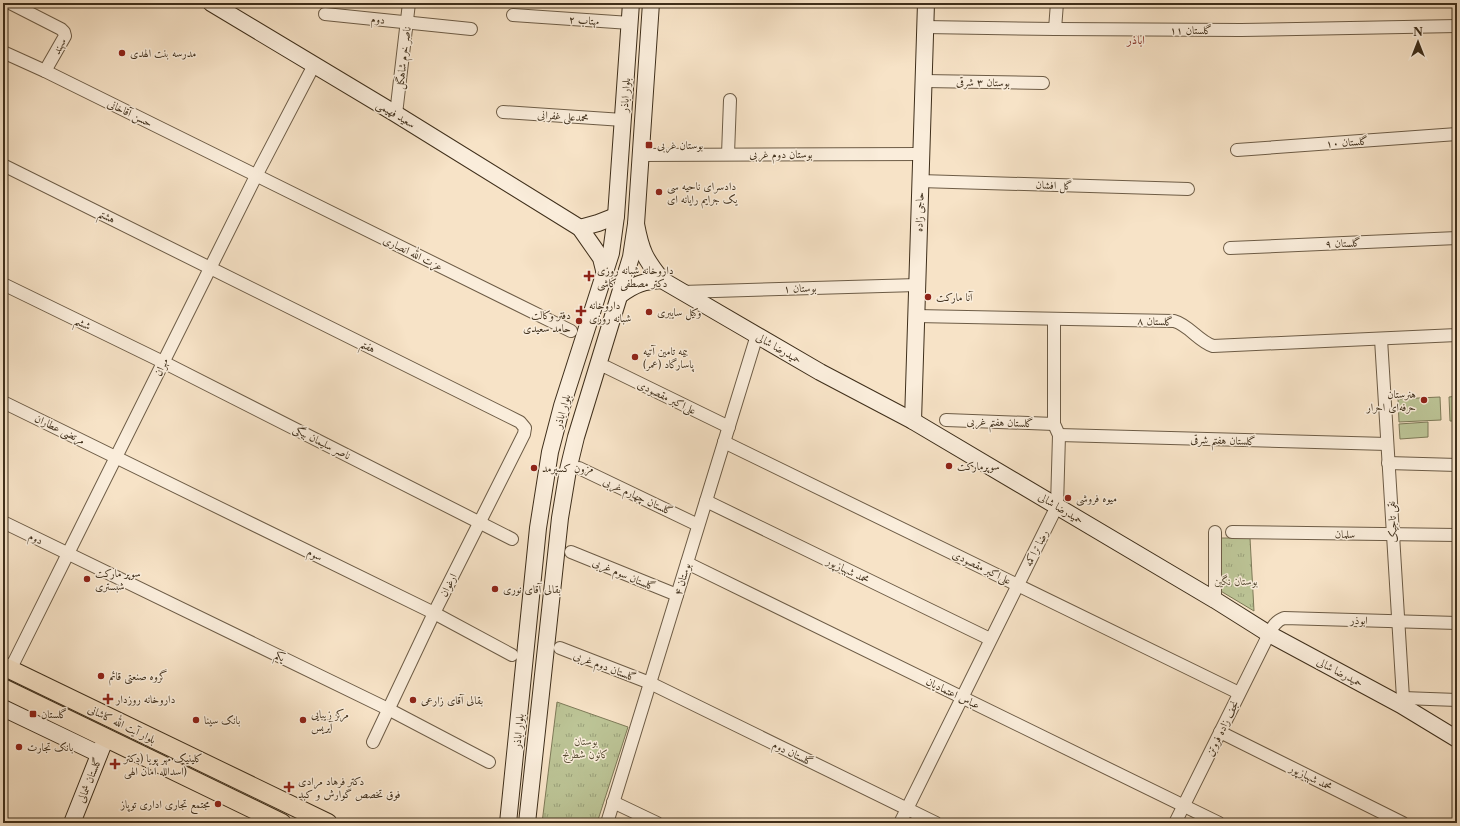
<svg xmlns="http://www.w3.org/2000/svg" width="1460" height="826" viewBox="0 0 1460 826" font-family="'Libre Caslon Text',Amiri,serif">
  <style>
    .park { fill: url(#park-tufts); stroke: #7e7a58 }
    .pitch { fill: #bcc496; stroke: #7e7a58 }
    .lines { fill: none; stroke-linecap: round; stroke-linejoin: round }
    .street-casing { stroke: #6d5c46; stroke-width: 14 }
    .secondary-casing { stroke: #3f2f1b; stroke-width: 18 }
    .primary-casing { stroke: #3f2f1b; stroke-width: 20 }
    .street { stroke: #faeddb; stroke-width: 12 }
    .secondary { stroke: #faeddb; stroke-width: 16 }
    .primary { stroke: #f7e3c7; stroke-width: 18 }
    .poi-dot { fill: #8f2418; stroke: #faeddb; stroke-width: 1.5 }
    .labels { text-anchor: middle; stroke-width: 3; stroke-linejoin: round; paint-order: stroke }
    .street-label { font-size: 11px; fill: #3f2f1b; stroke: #faeddb }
    .poi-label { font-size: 11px; fill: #3f2f1b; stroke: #faeddb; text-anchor: start }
    .park-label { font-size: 11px; font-style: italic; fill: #584d34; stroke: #faeddb }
    .neighbourhood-label { font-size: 12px; fill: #7a1f14; stroke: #faeddb }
  </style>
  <defs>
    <pattern id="park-tufts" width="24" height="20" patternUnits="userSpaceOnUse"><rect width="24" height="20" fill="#bcc496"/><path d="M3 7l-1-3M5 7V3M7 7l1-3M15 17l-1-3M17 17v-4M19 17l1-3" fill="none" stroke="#9aa07a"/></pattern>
  </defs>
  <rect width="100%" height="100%" fill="#f7e3c7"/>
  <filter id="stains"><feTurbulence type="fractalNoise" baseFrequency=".005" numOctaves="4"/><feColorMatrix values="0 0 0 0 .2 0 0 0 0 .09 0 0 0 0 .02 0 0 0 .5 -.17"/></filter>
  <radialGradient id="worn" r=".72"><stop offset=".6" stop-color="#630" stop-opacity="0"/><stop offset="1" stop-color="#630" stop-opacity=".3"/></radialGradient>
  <g class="park">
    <polygon points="1219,538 1250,538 1254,611 1219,590"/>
    <polygon points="557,702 628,727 597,823 542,823"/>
  </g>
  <g class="pitch">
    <polygon points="1457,396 1457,421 1450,421 1449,397"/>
    <polygon points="1440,397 1441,420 1399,422 1398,399"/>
    <polygon points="1428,422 1428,437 1400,439 1399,424"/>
  </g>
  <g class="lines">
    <defs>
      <g id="street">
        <polyline points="10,3 61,29 64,32 65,36 45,71"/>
        <polyline points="325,14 471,29"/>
        <polyline points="513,15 630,23"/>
        <polyline points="925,27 1055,29 1241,30 1457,26"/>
        <polyline points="1055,29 1057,3"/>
        <polyline points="3,52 45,71 571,331"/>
        <polyline points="924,81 1043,83"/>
        <polyline points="503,112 623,120"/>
        <polyline points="396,114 409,3"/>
        <polyline points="1237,150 1457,134"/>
        <polyline points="728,154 730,100"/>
        <polyline points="641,155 921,154"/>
        <polyline points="3,165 520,422 525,428 524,434 434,613 373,742"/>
        <polyline points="920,181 1188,189"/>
        <polyline points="1230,248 1457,238"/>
        <polyline points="3,284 163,362 512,539"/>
        <polyline points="682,292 917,285"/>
        <path d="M 916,316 L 1174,321 C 1189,325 1198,341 1213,346 L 1457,335"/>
        <polyline points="1381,339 1403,698 1401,705"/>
        <polyline points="606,367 729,427"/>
        <polyline points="3,402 434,613 512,655"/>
        <polyline points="946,420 1054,424"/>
        <polyline points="1059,435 1387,444"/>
        <polyline points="724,442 1239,693"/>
        <polyline points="1388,463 1457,465"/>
        <polyline points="579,468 698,525"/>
        <polyline points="706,501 990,639"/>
        <polyline points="3,522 388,709 489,762"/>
        <polyline points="1215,532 1215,600"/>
        <polyline points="1232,532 1457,535"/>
        <polyline points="571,552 677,595"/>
        <polyline points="687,563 1219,823"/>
        <polyline points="560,648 650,683 936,823"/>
        <polyline points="10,670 256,176 314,65"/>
        <polyline points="1403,698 1457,700"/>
        <polyline points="1220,732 1403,823"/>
        <polyline points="613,802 657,823"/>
        <polyline points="607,823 757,335"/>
        <polyline points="900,823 1057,506 1059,435 1054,424 1054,319"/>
        <path d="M 1175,823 L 1269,634 C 1273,626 1276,621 1284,618 L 1457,623"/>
      </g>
      <g id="secondary">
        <polyline points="211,3 396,114 580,228 601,258 605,274"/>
        <path d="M 636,224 C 641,251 645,259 662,280 L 820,372 L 913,421 L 1215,600 L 1269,634 L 1401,705 L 1457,739"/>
        <polyline points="580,228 598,223 616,216"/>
        <path d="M 620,295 C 635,284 644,281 662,280"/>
        <polyline points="913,421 926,3"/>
        <polyline points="3,708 99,754"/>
        <polyline points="72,823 103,745"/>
        <polyline points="508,823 538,528 550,452 562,406 611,253 616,216 631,3"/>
        <polyline points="527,823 560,518 568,470 576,437 624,280 631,257 636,224 651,3"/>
      </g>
      <g id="primary">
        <polyline points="3,666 328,823"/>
        <polyline points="3,688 282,823"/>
      </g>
    </defs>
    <use href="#street" class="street-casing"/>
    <use href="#secondary" class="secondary-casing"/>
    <use href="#primary" class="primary-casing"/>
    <use href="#street" class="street"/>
    <use href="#secondary" class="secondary"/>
    <use href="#primary" class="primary"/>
  </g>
  <g class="poi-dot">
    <circle cx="122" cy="53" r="4"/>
    <rect x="645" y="141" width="8" height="8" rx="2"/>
    <circle cx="659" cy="192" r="4"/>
    <path d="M587 270h4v4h4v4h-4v4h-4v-4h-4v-4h4z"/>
    <circle cx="928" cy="297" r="4"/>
    <path d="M579 305h4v4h4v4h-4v4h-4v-4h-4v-4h4z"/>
    <circle cx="649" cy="312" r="4"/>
    <circle cx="579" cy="321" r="4"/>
    <circle cx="635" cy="357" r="4"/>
    <circle cx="1424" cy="400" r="4"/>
    <circle cx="949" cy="466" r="4"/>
    <circle cx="534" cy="468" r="4"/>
    <circle cx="1068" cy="498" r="4"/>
    <circle cx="87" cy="579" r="4"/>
    <circle cx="495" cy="589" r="4"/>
    <circle cx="101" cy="676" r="4"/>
    <path d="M106 693h4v4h4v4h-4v4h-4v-4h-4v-4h4z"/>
    <circle cx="413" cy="700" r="4"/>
    <rect x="29" y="710" width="8" height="8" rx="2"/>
    <circle cx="196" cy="720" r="4"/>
    <circle cx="303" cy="720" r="4"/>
    <circle cx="19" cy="747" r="4"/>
    <path d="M113 758h4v4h4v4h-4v4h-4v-4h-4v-4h4z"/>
    <path d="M287 781h4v4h4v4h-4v4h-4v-4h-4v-4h4z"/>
    <circle cx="218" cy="804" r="4"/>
  </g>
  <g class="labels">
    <g class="street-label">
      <text transform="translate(378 19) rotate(6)" y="4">دوم</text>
      <text transform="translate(584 20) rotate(4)" y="4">مهتاب ۲</text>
      <text x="1191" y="34">گلستان ۱۱</text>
      <text transform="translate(59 46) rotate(-64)" y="4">سهند</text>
      <text transform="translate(403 58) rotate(-83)" y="4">ناصر خرم شاهگل</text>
      <text transform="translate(983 82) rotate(1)" y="4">بوستان ۳ شرقی</text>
      <text transform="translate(625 95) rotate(-86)" y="4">بلوار اباذر</text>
      <text transform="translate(130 113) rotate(26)" y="4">حسن آقاخانی</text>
      <text transform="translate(396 114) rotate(31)" y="4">سعید فهیمی</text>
      <text transform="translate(563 116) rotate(4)" y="4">محمدعلی غفرانی</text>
      <text transform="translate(1347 142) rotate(-4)" y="4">گلستان ۱۰</text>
      <text x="781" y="158">بوستان دوم غربی</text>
      <text transform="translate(1054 185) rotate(2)" y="4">گل افشان</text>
      <text transform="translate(919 212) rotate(-88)" y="4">حاجی زاده</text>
      <text transform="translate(107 216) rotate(26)" y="4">هشتم</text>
      <text transform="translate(1343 243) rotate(-2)" y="4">گلستان ۹</text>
      <text transform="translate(413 253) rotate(26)" y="4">عزت الله انصاری</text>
      <text transform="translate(800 288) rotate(-2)" y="4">بوستان ۱</text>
      <text transform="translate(1155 321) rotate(2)" y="4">گلستان ٨</text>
      <text transform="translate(83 323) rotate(26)" y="4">ششم</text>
      <text transform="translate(368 346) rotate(27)" y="4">هفتم</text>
      <text transform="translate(779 348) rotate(30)" y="4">حمیدرضا شالی</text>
      <text transform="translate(161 367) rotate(-64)" y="4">مهران</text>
      <text transform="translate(667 397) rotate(26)" y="4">علی‌اکبر مقصودی</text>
      <text transform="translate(562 411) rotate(-74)" y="4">بلوار اباذر</text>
      <text transform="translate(1000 422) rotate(2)" y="4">گلستان هفتم غربی</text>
      <text transform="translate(60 429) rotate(26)" y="4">مرتضی عطاران</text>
      <text transform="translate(1223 440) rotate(2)" y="4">گلستان هفتم شرقی</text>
      <text transform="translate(322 442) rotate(27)" y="4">ناصر سلیمان بیگی</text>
      <text transform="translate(638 496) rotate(25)" y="4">گلستان چهارم غربی</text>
      <text transform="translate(1061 508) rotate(31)" y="4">حمیدرضا شالی</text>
      <text transform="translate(1392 522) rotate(-94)" y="4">نقی تاجیک</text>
      <text transform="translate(1345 534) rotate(1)" y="4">سلمان</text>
      <text transform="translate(36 538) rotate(25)" y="4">دوم</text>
      <text transform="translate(1036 548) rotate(-63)" y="4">رضا تراکمه</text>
      <text transform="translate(315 554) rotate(26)" y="4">سوم</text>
      <text transform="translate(982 567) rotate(26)" y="4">علی‌اکبر مقصودی</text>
      <text transform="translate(848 570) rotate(26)" y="4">محمد شهبازپور</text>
      <text transform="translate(624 574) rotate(23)" y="4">گلستان سوم غربی</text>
      <text transform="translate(682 579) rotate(-73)" y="4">بوستان ۴</text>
      <text transform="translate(448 585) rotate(-63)" y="4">ارغوان</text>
      <text transform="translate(1359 620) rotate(1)" y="4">ابوذر</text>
      <text transform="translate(280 656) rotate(26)" y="4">یکم</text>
      <text transform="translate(605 666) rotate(21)" y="4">گلستان دوم غربی</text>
      <text transform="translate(1340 672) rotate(28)" y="4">حمیدرضا شالی</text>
      <text transform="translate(953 693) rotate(26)" y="4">عباس اعتمادیان</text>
      <text transform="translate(122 724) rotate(26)" y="4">بلوار آیت الله کاشانی</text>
      <text transform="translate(1222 728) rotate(-64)" y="4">نجف زاده فروتن</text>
      <text transform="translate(518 731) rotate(-84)" y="4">بلوار اباذر</text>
      <text transform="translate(793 753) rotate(26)" y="4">گلستان دوم</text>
      <text transform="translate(1311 777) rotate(26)" y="4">محمد شهبازپور</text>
      <text transform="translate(89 780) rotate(-68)" y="4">گلستان شمالی</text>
    </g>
    <g class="poi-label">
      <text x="130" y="57">مدرسه بنت الهدی</text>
      <text x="657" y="149">بوستان غربی</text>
      <text x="667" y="190">دادسرای ناحیه سی<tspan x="667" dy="13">یک جرایم رایانه ای</tspan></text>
      <text x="597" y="274">داروخانه شبانه روزی<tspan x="597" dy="13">دکتر مصطفی کاشی</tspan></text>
      <text x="936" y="301">آنا مارکت</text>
      <text x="589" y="309">داروخانه<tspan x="589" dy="13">شبانه روزی</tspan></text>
      <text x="657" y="316">وکیل سایبری</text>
      <text x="571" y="319" text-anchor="end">دفتر وکالت<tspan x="571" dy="13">حامد سعیدی</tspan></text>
      <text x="643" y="355">بیمه تامین آتیه<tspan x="643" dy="13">(عمر) پاسارگاد</tspan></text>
      <text x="1416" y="398" text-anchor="end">هنرستان<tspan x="1416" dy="13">حرفه‌ای احرار</tspan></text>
      <text x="957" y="470">سوپرمارکت</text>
      <text x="542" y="472">مزون کسپرمد</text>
      <text x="1076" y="502">میوه فروشی</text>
      <text x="95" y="577">سوپر مارکت<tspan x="95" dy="13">شبستری</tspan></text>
      <text x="503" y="593">بقالی آقای نوری</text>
      <text x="109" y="680">گروه صنعتی قائم</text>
      <text x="116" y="703">داروخانه روزدار</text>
      <text x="421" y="704">بقالی آقای زارعی</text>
      <text x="41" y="718">گلستان</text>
      <text x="311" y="718">مرکز زیبایی<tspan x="311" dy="13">آیریس</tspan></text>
      <text x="204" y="724">بانک سینا</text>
      <text x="27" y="751">بانک تجارت</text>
      <text x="124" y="762">کلینیک مهر پویا (دکتر<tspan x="124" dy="13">اسدالله امان الهی)</tspan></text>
      <text x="298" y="785">دکتر فرهاد مرادی<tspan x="298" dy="13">فوق تخصص گوارش و کبد</tspan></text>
      <text x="210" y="808" text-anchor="end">مجتمع تجاری اداری توپاز</text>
    </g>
    <g class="park-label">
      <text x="1236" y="585">بوستان نگین</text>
      <text x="586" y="745">بوستان<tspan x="586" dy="13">کانون شطرنج</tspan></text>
    </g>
    <g class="neighbourhood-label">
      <text x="1136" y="44">اباذر</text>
    </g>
  </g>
  <rect width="1460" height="826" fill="none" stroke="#f7e3c7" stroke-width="16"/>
  <rect x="4" y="4" width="1452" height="818" fill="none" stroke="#3f2f1b" stroke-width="2"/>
  <rect x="8" y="8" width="1444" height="810" fill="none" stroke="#3f2f1b"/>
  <g transform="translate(1418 42)" stroke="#faeddb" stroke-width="3" paint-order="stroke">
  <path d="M0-3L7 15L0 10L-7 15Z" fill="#3f2f1b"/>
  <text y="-6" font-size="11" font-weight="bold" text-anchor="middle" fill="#3f2f1b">N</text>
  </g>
  <rect width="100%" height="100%" filter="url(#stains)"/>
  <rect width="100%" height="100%" fill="url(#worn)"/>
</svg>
